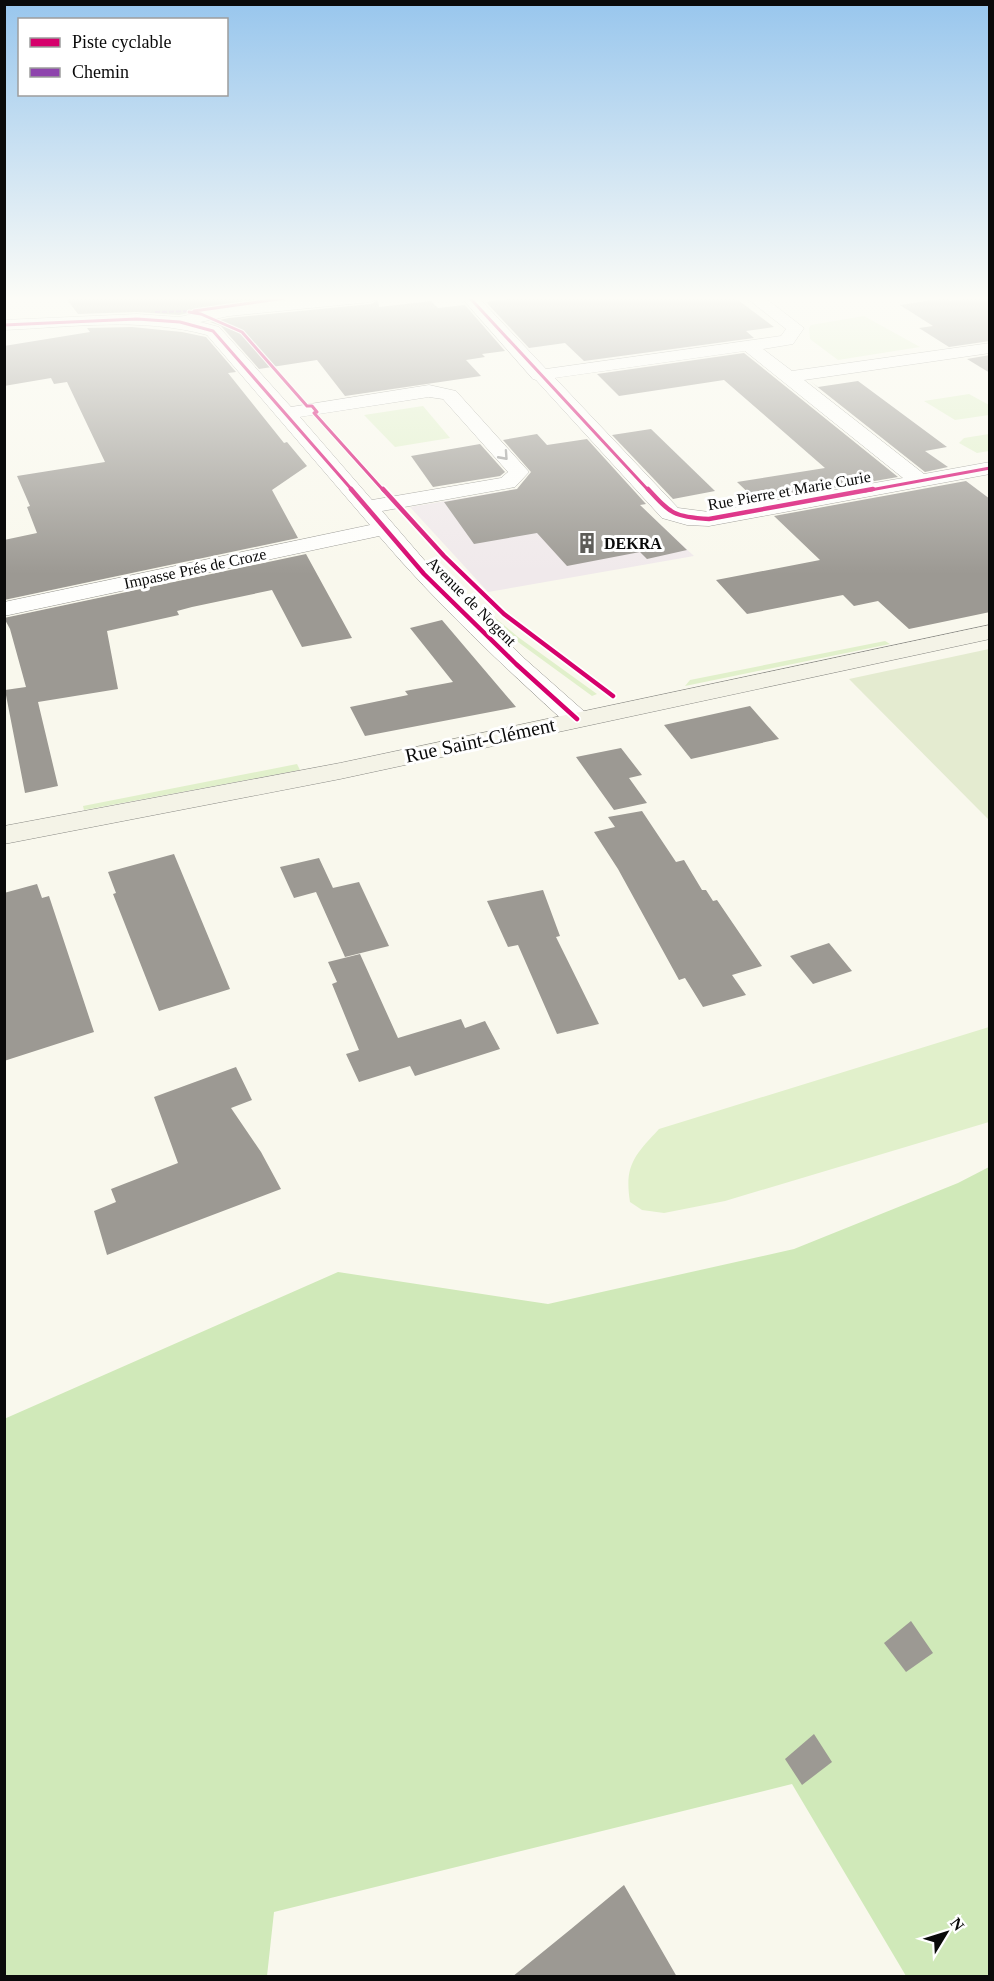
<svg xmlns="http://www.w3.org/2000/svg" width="994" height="1981" viewBox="0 0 994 1981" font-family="'Times New Roman',serif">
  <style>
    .industrial { fill: #f0e9eb }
    .green { fill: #e1f0cb }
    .forest { fill: #d0e9b9 }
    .cemetery { fill: #e4ebd0 }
    .building { fill: #9c9993 }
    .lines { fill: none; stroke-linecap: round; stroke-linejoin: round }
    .minor-casing { stroke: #92918c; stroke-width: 1 }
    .secondary-casing { stroke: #888883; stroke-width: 1 }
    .minor { fill: #fefefc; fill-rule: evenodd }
    .secondary { fill: #f4f3e7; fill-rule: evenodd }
    .quiet { stroke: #8e44ad; stroke-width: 2; stroke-dasharray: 5 2; stroke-linecap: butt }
    .cycleway-far1-casing { stroke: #fff; stroke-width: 5 }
    .cycleway-casing { stroke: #fff; stroke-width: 8 }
    .cycleway-far1 { stroke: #d6006c; stroke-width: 3 }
    .cycleway { stroke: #d6006c; stroke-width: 4.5 }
    .oneway { stroke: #9c9c9b }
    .labels { text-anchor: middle; stroke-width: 6; stroke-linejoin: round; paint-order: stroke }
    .far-street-label { font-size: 16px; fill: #0a0a0a; stroke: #fff }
    .far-poi-label { font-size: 16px; font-weight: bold; fill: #0a0a0a; stroke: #fff; text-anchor: start }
    .street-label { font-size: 20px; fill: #0a0a0a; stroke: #fff }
  </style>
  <rect width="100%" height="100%" fill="#f9f8ed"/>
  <polygon class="industrial" points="600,475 631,497 694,556 488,592 410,507"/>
  <g class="green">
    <polygon points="864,316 920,347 838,360 810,339 809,328 811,325"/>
    <polygon points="969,394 989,405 989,415 955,420 924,401"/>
    <polygon points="423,406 450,438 395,447 364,415"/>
    <polygon points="989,434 989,451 977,453 959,443 964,438"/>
    <polygon points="492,615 518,637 597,694 592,696 485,618"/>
    <polygon points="885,641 890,644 685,686 690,680"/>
    <polygon points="297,764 300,770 84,810 83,806"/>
    <path d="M 989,1027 L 989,1122 L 725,1201 L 664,1213 L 642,1210 L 630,1202 C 624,1165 635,1155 659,1129 Z"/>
  </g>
  <polygon class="forest" points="989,1167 989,1976 906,1976 792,1784 274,1912 267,1976 5,1976 4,1419 338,1272 548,1304 794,1249 958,1183"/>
  <polygon class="cemetery" points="989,649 990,649 989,820 849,679"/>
  <g class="building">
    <polygon points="65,297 295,297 229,304 179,315 137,312 78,314"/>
    <polygon points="524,297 734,297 774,327 746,331 754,338 584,361 565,343 529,348 486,302"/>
    <polygon points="978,297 990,297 990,341 949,347 919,328 933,326 900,305 946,298 950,301"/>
    <polygon points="378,300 379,307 431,301 438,308 465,305 505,351 482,354 485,357 466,360 481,376 345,396 317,360 259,369 221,326 210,322 229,318 371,304"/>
    <polygon points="132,327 182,332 206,337 236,372 228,373 284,443 287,442 307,466 272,490 298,538 4,600 4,540 37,533 27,507 30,506 17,476 105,462 67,382 54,384 51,378 4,386 4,346 90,332 87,328"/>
    <polygon points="744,353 898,477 757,501 737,482 825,468 724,380 619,396 597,374"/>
    <polygon points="990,355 990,373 967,359"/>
    <polygon points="810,381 818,387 858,381 947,447 925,451 948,467 925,472"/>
    <polygon points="651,429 715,491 673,499 612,435"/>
    <polygon points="537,434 547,445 587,439 646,504 640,505 687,550 647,559 640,552 567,566 537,533 474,544 444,502 517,489 531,472 503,440"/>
    <polygon points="480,444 505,472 500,476 433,487 411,456"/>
    <polygon points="966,481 990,499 990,612 909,629 878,601 854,606 843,595 747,614 716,580 820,560 774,516"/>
    <polygon points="306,554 352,638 302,647 272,590 192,607 177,611 179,615 107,631 118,689 38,702 58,786 25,793 5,690 26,687 10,629 4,618"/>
    <polygon points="442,620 516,707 365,736 350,707 408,695 405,691 453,682 410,628"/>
    <polygon points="750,706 779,739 691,759 664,725"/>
    <polygon points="621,748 642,775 629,778 647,803 614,810 576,757"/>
    <polygon points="642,811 676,862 684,860 702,890 706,890 713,901 717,900 762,966 732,975 746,995 703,1007 685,978 679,980 618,869 594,832 615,827 608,817"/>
    <polygon points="174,854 230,989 159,1011 113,894 116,893 108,872"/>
    <polygon points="319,858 333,888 324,890 359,882 389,946 345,957 316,892 294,898 280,867"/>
    <polygon points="37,884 42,898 49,896 94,1032 4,1061 4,893"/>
    <polygon points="543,890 560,936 556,937 599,1024 557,1034 518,945 508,947 487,901"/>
    <polygon points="829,943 852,971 813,984 790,956"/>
    <polygon points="360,954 398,1038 461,1019 465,1028 485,1021 500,1049 415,1076 410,1066 359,1082 346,1054 359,1050 332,984 337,982 328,962"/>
    <polygon points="236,1067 252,1100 231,1108 261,1152 281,1189 107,1255 94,1211 116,1202 111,1189 178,1163 154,1097"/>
    <polygon points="911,1621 933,1653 906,1672 884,1643"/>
    <polygon points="814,1734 832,1762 802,1785 785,1759"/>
    <polygon points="624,1885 677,1977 512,1977 571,1929"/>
  </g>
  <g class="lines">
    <defs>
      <g id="minor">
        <path d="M 319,297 L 379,297 L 371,302 L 229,316 L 200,322 L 219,327 L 291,407 L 429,385 L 456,391 L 529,472 L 515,487 L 382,511 L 432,569 L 525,659 L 586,713 L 590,719 L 586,725 L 577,727 L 568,725 C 502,665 437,604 379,536 L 4,616 L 4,602 L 370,525 L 207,335 C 142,317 72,327 4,330 L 4,320 L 137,314 L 179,317 L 229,306 ZM 429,397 L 443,399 L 508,472 L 501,478 L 372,500 L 300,417 Z"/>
        <path d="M 461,297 L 478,297 L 546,369 L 781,336 L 786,329 L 745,297 L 764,297 L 804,328 L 793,344 L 763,349 L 792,371 L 990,343 L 990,353 L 804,380 L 924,474 L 990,462 L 990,474 L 709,526 L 687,525 L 662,518 L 536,380 L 533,379 ZM 745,351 L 903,478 L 709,512 L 678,508 L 555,378 Z"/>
      </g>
      <polygon id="secondary" points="990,625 990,639 340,779 4,844 4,826 340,763"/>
    </defs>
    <use href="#minor" class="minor-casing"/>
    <use href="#secondary" class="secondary-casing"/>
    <use href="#minor" class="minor"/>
    <use href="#secondary" class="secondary"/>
    <polyline class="quiet" points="155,312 194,311"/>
    <defs>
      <g id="cycleway-far1">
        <polyline points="469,297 649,491"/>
        <polyline points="194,311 292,297"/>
        <polyline points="189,312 201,314 242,332 307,406 312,406 317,412 314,413 384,491"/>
        <polyline points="4,325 137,319 180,322 213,331 353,491"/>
        <polyline points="865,491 990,468"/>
      </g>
      <g id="cycleway">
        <polyline points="351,489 424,574 516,664 577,719"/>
        <polyline points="383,489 444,556 504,614 613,696"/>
        <path d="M 648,489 C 671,514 674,517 709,519 L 873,489"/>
      </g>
    </defs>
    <use href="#cycleway-far1" class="cycleway-far1-casing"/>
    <use href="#cycleway" class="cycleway-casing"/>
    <use href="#cycleway-far1" class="cycleway-far1"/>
    <use href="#cycleway" class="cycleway"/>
  </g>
  <defs><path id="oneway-chevron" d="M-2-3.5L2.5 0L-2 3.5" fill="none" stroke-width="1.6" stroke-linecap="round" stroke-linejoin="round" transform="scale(1.5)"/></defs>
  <use class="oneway" href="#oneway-chevron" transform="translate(504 456) rotate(48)"/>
  <linearGradient id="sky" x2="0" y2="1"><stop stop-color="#98c6ed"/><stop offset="0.52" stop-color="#fcfcf7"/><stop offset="1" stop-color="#fcfcf7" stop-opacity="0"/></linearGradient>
  <rect width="994" height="574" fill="url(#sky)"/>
  <defs>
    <symbol id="building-bare" viewBox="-9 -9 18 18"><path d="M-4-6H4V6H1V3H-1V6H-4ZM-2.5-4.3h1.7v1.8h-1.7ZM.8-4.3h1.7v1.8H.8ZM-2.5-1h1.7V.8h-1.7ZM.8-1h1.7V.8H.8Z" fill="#5e5d59" stroke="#fff" stroke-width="2.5" paint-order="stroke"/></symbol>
  </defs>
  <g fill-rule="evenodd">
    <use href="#building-bare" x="572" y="528" width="30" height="30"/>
  </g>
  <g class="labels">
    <g class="far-street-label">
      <text transform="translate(789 490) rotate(-10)" y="6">Rue Pierre et Marie Curie</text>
      <text transform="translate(195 568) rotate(-12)" y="6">Impasse Prés de Croze</text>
      <text transform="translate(472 601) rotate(45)" y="6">Avenue de Nogent</text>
    </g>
    <g class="far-poi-label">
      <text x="604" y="549">DEKRA</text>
    </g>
    <g class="street-label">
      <text transform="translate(480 740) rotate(-12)" y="7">Rue Saint-Clément</text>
    </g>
  </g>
  <rect width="994" height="1981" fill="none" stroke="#0a0a0a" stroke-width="12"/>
  <rect x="18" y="18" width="210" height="78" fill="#ffffff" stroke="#9d9d9d" stroke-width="1.5"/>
  <rect x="30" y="38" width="30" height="9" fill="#d6006c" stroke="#9d9d9d" stroke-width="1.5"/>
  <text x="72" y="48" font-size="18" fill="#0a0a0a">Piste cyclable</text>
  <rect x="30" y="68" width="30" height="9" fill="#8e44ad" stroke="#9d9d9d" stroke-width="1.5"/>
  <text x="72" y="78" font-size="18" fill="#0a0a0a">Chemin</text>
  <g transform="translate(946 1933) rotate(52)" stroke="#ffffff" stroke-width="4.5" paint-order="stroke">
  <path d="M0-4.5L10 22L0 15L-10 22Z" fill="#0a0a0a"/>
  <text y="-9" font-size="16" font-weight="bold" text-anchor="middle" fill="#0a0a0a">N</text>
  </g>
</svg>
